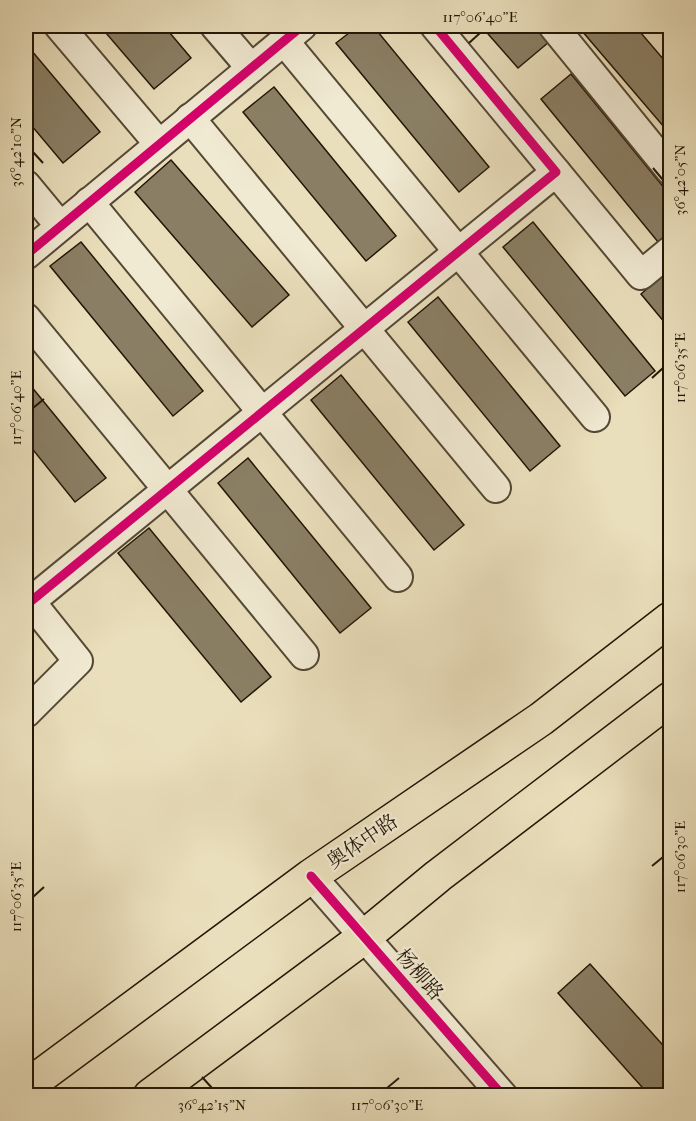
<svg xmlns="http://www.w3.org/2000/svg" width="696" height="1121" viewBox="0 0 696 1121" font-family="'IM FELL French Canon','Noto Serif SC',serif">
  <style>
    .building { fill: #8a7f65; stroke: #221606; stroke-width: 1.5 }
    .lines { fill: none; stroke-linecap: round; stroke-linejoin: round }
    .minor-casing { stroke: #544834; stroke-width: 32 }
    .major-casing { stroke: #221606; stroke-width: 36 }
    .minor { stroke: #f1ead3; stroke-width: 28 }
    .major { stroke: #eadfbc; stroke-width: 33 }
    .cycleway-casing { stroke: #f1ead3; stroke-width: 13 }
    .cycleway { stroke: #d6006c; stroke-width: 9 }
    .ticks { fill: none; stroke: #221606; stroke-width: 2 }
    .labels { text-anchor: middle; stroke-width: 4.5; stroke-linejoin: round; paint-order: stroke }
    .street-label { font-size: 20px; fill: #221606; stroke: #f1ead3 }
    .neatline { fill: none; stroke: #221606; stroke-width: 2 }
    .ticks-label { font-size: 15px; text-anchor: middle; fill: #221606 }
  </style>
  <rect width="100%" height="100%" fill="#eadfbc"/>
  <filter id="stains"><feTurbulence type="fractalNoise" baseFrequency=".00333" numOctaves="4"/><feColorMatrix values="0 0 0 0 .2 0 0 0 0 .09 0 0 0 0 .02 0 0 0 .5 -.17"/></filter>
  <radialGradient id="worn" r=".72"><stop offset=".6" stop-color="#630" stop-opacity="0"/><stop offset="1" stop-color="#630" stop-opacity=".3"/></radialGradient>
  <g class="building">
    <polygon points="100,26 164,26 191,58 154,89"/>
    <polygon points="358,26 373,26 489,167 459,192 336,43"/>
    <polygon points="481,26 535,26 549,42 518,68"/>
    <polygon points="588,26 635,26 670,67 670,134 582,31"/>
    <polygon points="26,44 100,132 63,163 26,119"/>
    <polygon points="571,74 670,195 670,242 663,248 541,99"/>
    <polygon points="274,87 396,236 366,261 243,112"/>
    <polygon points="171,160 289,295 252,327 135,192"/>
    <polygon points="533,222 655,371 625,396 503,247"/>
    <polygon points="81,242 203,391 173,416 50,266"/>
    <polygon points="670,269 670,329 641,294"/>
    <polygon points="438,297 560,446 530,471 408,322"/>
    <polygon points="341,375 464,525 434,550 311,400"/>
    <polygon points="26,380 106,478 75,502 26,441"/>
    <polygon points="248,458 371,608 340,633 218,483"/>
    <polygon points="149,528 271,677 241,702 118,553"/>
    <polygon points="590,964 670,1053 670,1096 650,1096 558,993"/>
  </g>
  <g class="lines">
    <defs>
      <g id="minor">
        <polyline points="59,26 159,144"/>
        <polyline points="215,26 251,68"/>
        <polyline points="553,26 670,170"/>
        <polyline points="284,41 595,417"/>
        <polyline points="190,118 496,488"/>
        <polyline points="556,172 641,275 670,251"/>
        <polyline points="26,185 60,226"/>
        <polyline points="89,202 398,577"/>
        <polyline points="26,255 302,26"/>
        <polyline points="26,318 304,655"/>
        <polyline points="26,596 78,661 26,713"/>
        <polyline points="30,602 556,172 435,26"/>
        <polyline points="311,876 503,1096"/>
      </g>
      <g id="major">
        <polyline points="26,1087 311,876 541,719 670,619"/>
        <polyline points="150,1096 364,937 438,876 670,699"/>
      </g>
    </defs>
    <use href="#minor" class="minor-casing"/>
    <use href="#major" class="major-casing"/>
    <use href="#minor" class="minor"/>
    <use href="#major" class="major"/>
    <defs>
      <g id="cycleway">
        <polyline points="26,255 302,26"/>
        <polyline points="30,602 556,172 435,26"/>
        <polyline points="311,876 503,1096"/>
      </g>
    </defs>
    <use href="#cycleway" class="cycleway-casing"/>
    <use href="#cycleway" class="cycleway"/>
  </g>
  <path class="ticks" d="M 469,43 L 480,33M 33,152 L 43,163M 653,168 L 663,180M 652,378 L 663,368M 33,408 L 44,399M 652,866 L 663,857M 33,897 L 44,887M 202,1077 L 212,1088M 387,1088 L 399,1078"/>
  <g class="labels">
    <g class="street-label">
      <text transform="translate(362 841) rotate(-34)" y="7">奥体中路</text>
      <text transform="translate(420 974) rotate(49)" y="7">杨柳路</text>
    </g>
  </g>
  <rect width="696" height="1121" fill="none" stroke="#eadfbc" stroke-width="66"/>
  <rect x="33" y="33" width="630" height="1055" class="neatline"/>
  <g class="ticks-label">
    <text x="480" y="22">117°06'40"E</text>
    <text transform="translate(16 152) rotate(-90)" y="5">36°42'10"N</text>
    <text transform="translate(680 180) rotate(-90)" y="5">36°42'05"N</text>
    <text transform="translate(680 368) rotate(-90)" y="5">117°06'35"E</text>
    <text transform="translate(16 408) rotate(-90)" y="5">117°06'40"E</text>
    <text transform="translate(680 857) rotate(-90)" y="5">117°06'30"E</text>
    <text transform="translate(16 897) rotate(-90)" y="5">117°06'35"E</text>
    <text x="212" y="1110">36°42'15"N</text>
    <text x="387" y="1110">117°06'30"E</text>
  </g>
  <rect width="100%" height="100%" filter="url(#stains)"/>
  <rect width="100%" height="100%" fill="url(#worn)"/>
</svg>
